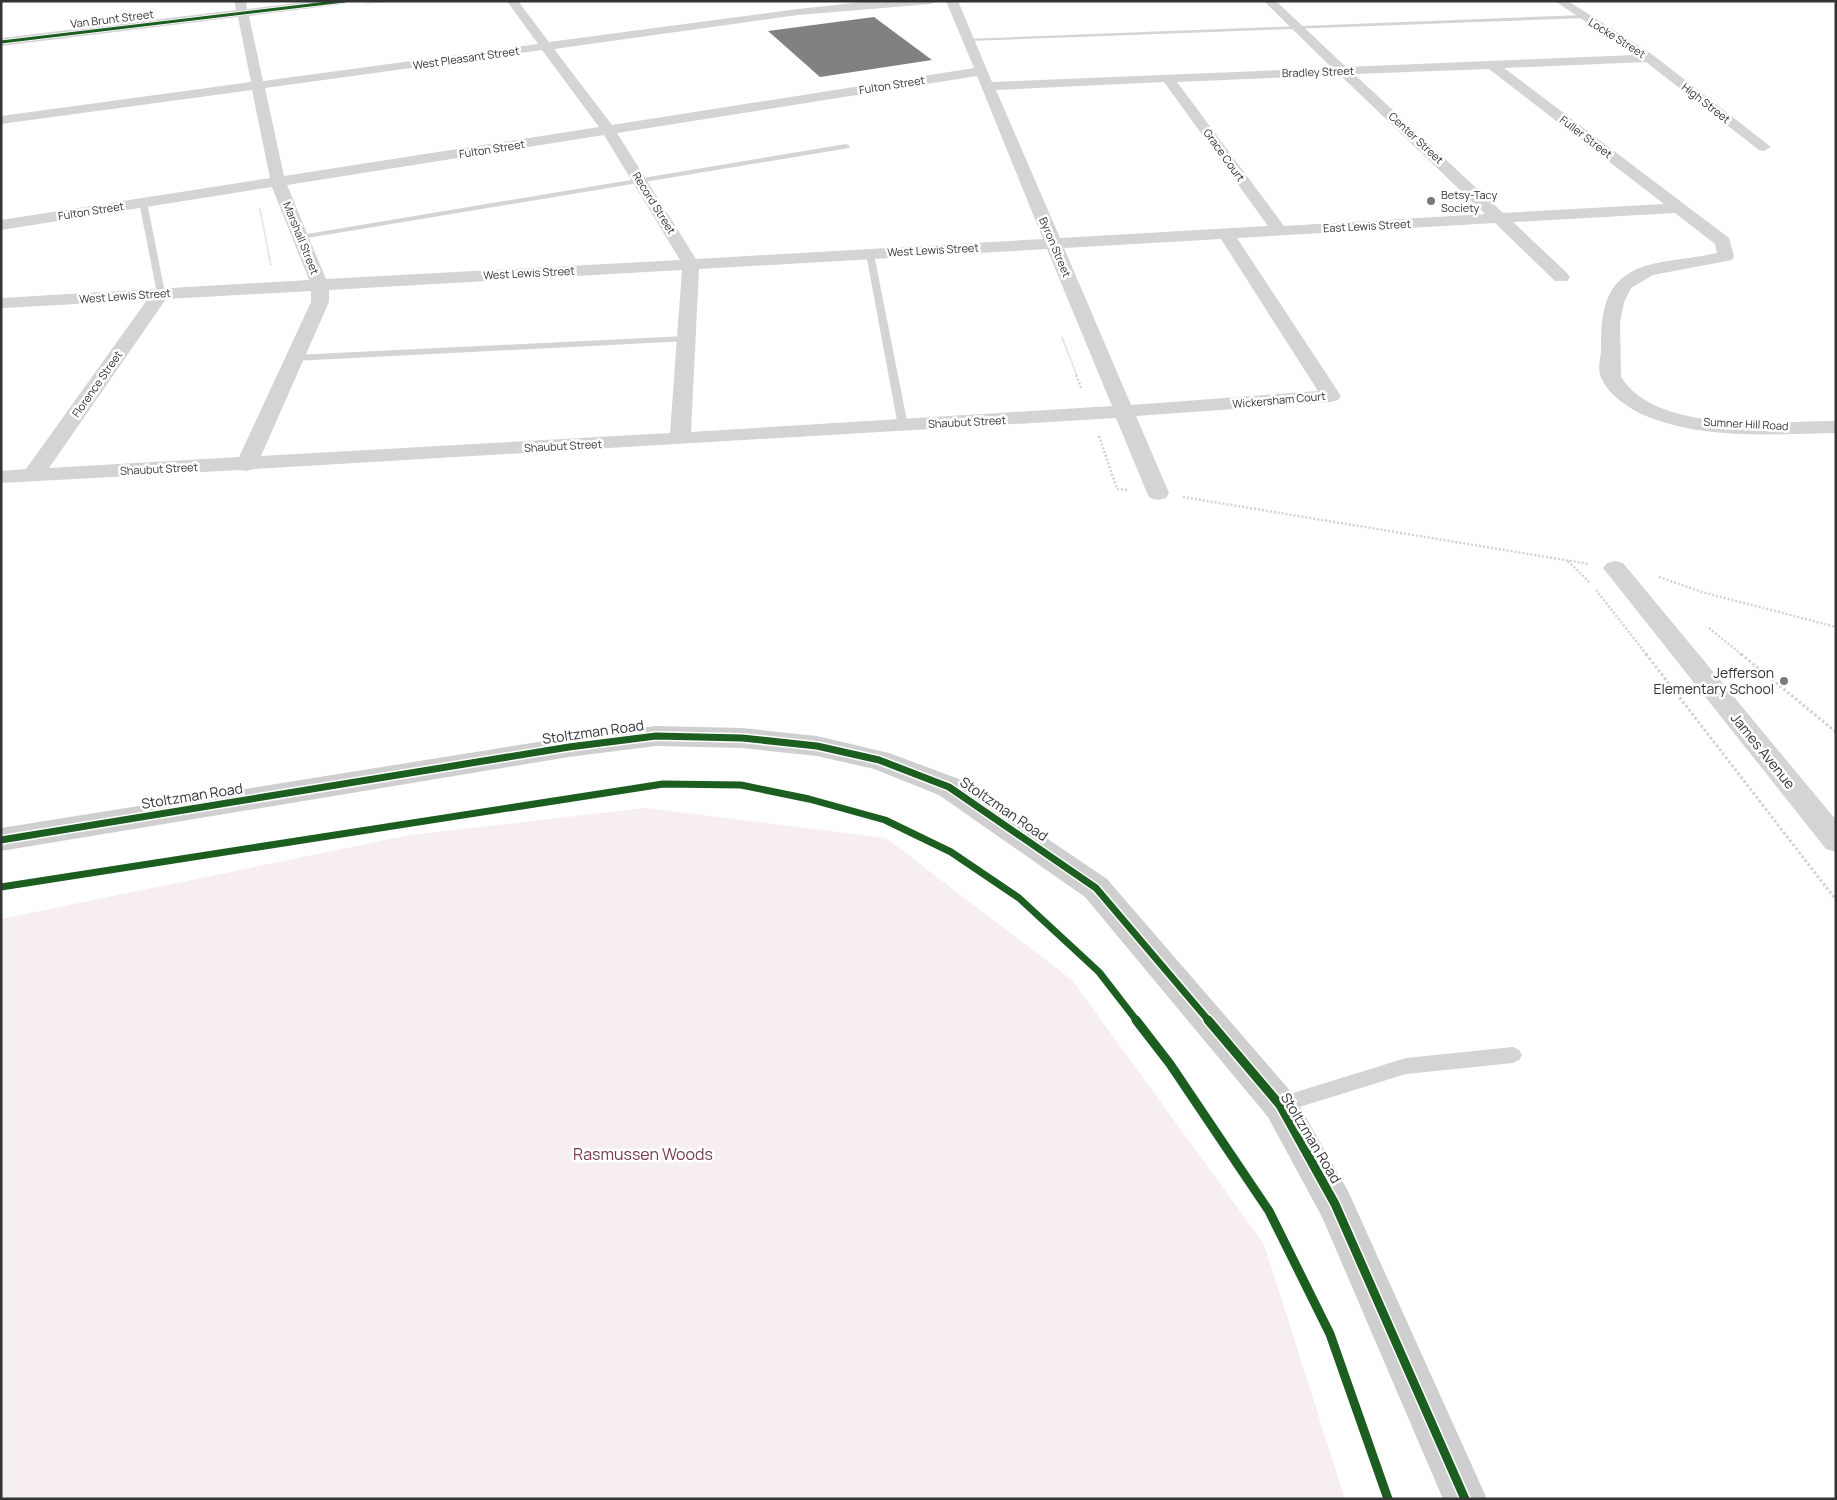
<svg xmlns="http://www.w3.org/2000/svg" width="1837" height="1500" viewBox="0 0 1837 1500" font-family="Manrope,sans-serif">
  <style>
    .green { fill: #f7eef2 }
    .building { fill: #818181 }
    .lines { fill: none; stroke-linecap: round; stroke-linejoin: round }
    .path-far3 { stroke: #d3d3d3; stroke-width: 1; stroke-dasharray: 1 1; stroke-linecap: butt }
    .path-far2 { stroke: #d3d3d3; stroke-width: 2; stroke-dasharray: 1 1; stroke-linecap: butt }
    .path-far1 { stroke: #d3d3d3; stroke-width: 2.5; stroke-dasharray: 2 2; stroke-linecap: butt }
    .path { stroke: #d3d3d3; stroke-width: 3; stroke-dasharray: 2.5 2.5; stroke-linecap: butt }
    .lane { fill: #d4d4d4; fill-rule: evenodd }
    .street { fill: #d4d4d4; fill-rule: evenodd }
    .secondary { fill: #cfcfcf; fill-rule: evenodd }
    .cycleway-far2-casing { stroke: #fff; stroke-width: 4.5 }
    .cycleway-far1-casing { stroke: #fff; stroke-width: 10 }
    .cycleway-casing { stroke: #fff; stroke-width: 12 }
    .cycleway-far2 { stroke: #1b5e20; stroke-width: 3 }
    .cycleway-far1 { stroke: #1b5e20; stroke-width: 7 }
    .cycleway { stroke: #1b5e20; stroke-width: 9 }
    .poi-dot { fill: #7a7a7a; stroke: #fff; stroke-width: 2 }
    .labels { text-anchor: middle; stroke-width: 5; stroke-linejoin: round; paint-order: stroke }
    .far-street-label { font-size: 11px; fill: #333; stroke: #fff }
    .far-poi-label { font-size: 11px; fill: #333; stroke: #fff; text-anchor: start }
    .poi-label { font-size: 14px; fill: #333; stroke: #fff; text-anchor: end }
    .street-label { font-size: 14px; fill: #333; stroke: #fff }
    .near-park-label { font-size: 16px; fill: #753a4e; stroke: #fff }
  </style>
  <rect width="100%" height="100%" fill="#fff"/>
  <polygon class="green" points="646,808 886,838 1072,980 1264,1244 1345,1499 1,1499 1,919 410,835"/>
  <polygon class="building" points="874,17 932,60 820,77 768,31"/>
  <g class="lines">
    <polyline class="path-far3" points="364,4 390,1"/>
    <g class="path-far2">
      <polyline points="260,209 271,266"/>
      <polyline points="1062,337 1077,376"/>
    </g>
    <g class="path-far1">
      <polyline points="1076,375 1082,390"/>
      <polyline points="1099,436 1117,489 1127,490"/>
      <polyline points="1183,497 1589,564"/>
      <polyline points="1568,561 1589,582"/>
      <polyline points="1659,577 1702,592 1836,627"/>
      <polyline points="1596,590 1647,655"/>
      <polyline points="1709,628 1742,655"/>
    </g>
    <g class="path">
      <polyline points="1646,654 1836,900"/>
      <polyline points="1741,654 1836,732"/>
    </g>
    <g class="lane">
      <polygon points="1584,15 1586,18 968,41 965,39"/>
      <polygon points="846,144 850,146 849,148 301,239 297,237 301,235"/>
      <polygon points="143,200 147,202 165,293 161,296 157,293 139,202"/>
      <polygon points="870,251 874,254 908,426 903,429 898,426 866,254"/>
      <polygon points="686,336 691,339 689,341 294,361 289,358 294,355"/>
      <polygon points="1513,1047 1519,1050 1522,1055 1519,1060 1513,1063 1406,1074 1280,1113 1274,1111 1271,1105 1274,1099 1280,1097 1406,1058"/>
    </g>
    <g class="street">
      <path d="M 234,1 L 246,1 L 247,9 L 313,1 L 349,1 L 344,4 L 249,16 L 263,81 L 538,44 L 507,1 L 518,1 L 549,42 L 798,9 L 871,1 L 936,1 L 931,4 L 798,15 L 554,49 L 612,125 L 974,68 L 946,1 L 958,1 L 992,82 L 1332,68 L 1264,1 L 1276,1 L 1346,67 L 1635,55 L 1555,1 L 1568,1 L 1653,55 L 1771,147 L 1764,151 L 1759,150 L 1646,62 L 1504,68 L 1729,238 L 1734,256 L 1732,260 L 1653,275 L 1631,288 L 1624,302 L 1620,323 L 1621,377 C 1658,435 1776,421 1836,421 L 1836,433 C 1775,434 1709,440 1651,418 C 1632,411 1607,395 1600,375 C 1598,368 1600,359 1601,352 C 1601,325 1601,293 1625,276 C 1647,259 1690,260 1717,253 L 1715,244 L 1675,213 L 1513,222 L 1567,273 L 1570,277 L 1567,281 L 1555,281 L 1495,223 L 1237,238 L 1341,396 L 1338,400 L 1331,402 L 1136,416 L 1169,493 L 1166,498 L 1158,500 L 1150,498 L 1147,493 L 1116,418 L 254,469 L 246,471 L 240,470 L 1,483 L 1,471 L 26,469 L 147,300 L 4,308 L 1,308 L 1,298 L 309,280 L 272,187 L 1,230 L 1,220 L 270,178 L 252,90 L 1,124 L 1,116 L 251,82 L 238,17 L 1,46 L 1,38 L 236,10 ZM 542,50 L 599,127 L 284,176 L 265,88 ZM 1489,69 L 1664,204 L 1503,213 L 1354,74 ZM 1340,75 L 1485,214 L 1284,226 L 1177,82 ZM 977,76 L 1043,239 L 696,259 L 617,133 ZM 1164,82 L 1268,226 L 1060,238 L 996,90 ZM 604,135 L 680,260 L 326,279 L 287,185 ZM 1221,239 L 1318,391 L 1131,405 L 1064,248 ZM 1047,249 L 1112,406 L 691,432 L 699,269 ZM 682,270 L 670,433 L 261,456 L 329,302 L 329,290 ZM 311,291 L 311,302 L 239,457 L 49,468 L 166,299 Z"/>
      <polygon points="1615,561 1623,563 1836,820 1836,852 1826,849 1607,573 1603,568 1607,563"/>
    </g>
    <polygon class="secondary" points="656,726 742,728 817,736 889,753 959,779 1107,879 1292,1093 1348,1191 1487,1499 1443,1499 1322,1217 1268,1117 1085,897 939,795 874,769 817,756 742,748 656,746 569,757 1,851 1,828 569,737"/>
    <defs>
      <polyline id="cycleway-far2" points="1,42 344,1"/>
      <g id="cycleway-far1">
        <polyline points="1,840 569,747 656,736 742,738 817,746 879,760 949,787 1096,888 1209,1021"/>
        <polyline points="1,887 663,784 741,785 809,799 885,820 951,852 1019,898 1099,972 1137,1021"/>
      </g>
      <g id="cycleway">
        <polyline points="1136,1020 1170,1064 1269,1211 1330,1334 1388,1499"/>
        <polyline points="1208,1020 1280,1105 1335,1204 1465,1499"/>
      </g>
    </defs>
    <use href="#cycleway-far2" class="cycleway-far2-casing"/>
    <use href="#cycleway-far1" class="cycleway-far1-casing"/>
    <use href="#cycleway" class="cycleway-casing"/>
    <use href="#cycleway-far2" class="cycleway-far2"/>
    <use href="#cycleway-far1" class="cycleway-far1"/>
    <use href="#cycleway" class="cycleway"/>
  </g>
  <g class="poi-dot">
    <circle cx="1431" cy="201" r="5"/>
    <circle cx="1784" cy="681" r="5"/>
  </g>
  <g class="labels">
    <g class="far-street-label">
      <text transform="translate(112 19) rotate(-7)" y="4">Van Brunt Street</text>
      <text transform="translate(1617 38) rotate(32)" y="4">Locke Street</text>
      <text transform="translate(466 58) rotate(-8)" y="4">West Pleasant Street</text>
      <text transform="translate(1318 72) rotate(-2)" y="4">Bradley Street</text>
      <text transform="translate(892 85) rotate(-9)" y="4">Fulton Street</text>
      <text transform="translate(1706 103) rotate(38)" y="4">High Street</text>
      <text transform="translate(1586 137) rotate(37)" y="4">Fuller Street</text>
      <text transform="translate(1416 138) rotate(43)" y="4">Center Street</text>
      <text transform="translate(492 149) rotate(-9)" y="4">Fulton Street</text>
      <text transform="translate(1224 155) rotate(54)" y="4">Grace Court</text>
      <text transform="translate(654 203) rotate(58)" y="4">Record Street</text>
      <text transform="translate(91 211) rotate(-9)" y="4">Fulton Street</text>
      <text transform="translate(1367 226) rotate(-3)" y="4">East Lewis Street</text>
      <text transform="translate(301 238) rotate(68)" y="4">Marshall Street</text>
      <text transform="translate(1055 247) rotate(67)" y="4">Byron Street</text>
      <text transform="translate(933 250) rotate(-3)" y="4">West Lewis Street</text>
      <text transform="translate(529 273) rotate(-3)" y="4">West Lewis Street</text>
      <text transform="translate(125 296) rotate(-4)" y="4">West Lewis Street</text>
      <text transform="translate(97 384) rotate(-55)" y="4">Florence Street</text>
      <text transform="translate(1279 400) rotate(-5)" y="4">Wickersham Court</text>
      <text transform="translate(967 422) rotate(-3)" y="4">Shaubut Street</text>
      <text transform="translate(1746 424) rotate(3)" y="4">Sumner Hill Road</text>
      <text transform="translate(563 446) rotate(-3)" y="4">Shaubut Street</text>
      <text transform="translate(159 469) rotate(-3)" y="4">Shaubut Street</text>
    </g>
    <g class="far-poi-label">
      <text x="1441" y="199">Betsy-Tacy<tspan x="1441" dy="13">Society</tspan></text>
    </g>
    <g class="poi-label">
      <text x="1774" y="678">Jefferson<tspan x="1774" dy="16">Elementary School</tspan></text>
    </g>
    <g class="street-label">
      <text transform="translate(593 732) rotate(-8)" y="5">Stoltzman Road</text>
      <text transform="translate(1763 751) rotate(51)" y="5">James Avenue</text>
      <text transform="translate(192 796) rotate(-9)" y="5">Stoltzman Road</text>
      <text transform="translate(1004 809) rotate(34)" y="5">Stoltzman Road</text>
      <text transform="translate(1311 1138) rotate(59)" y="5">Stoltzman Road</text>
    </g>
    <g class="near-park-label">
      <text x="643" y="1160">Rasmussen Woods</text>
    </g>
  </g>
  <rect width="1837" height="1500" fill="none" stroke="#333333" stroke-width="5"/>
</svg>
